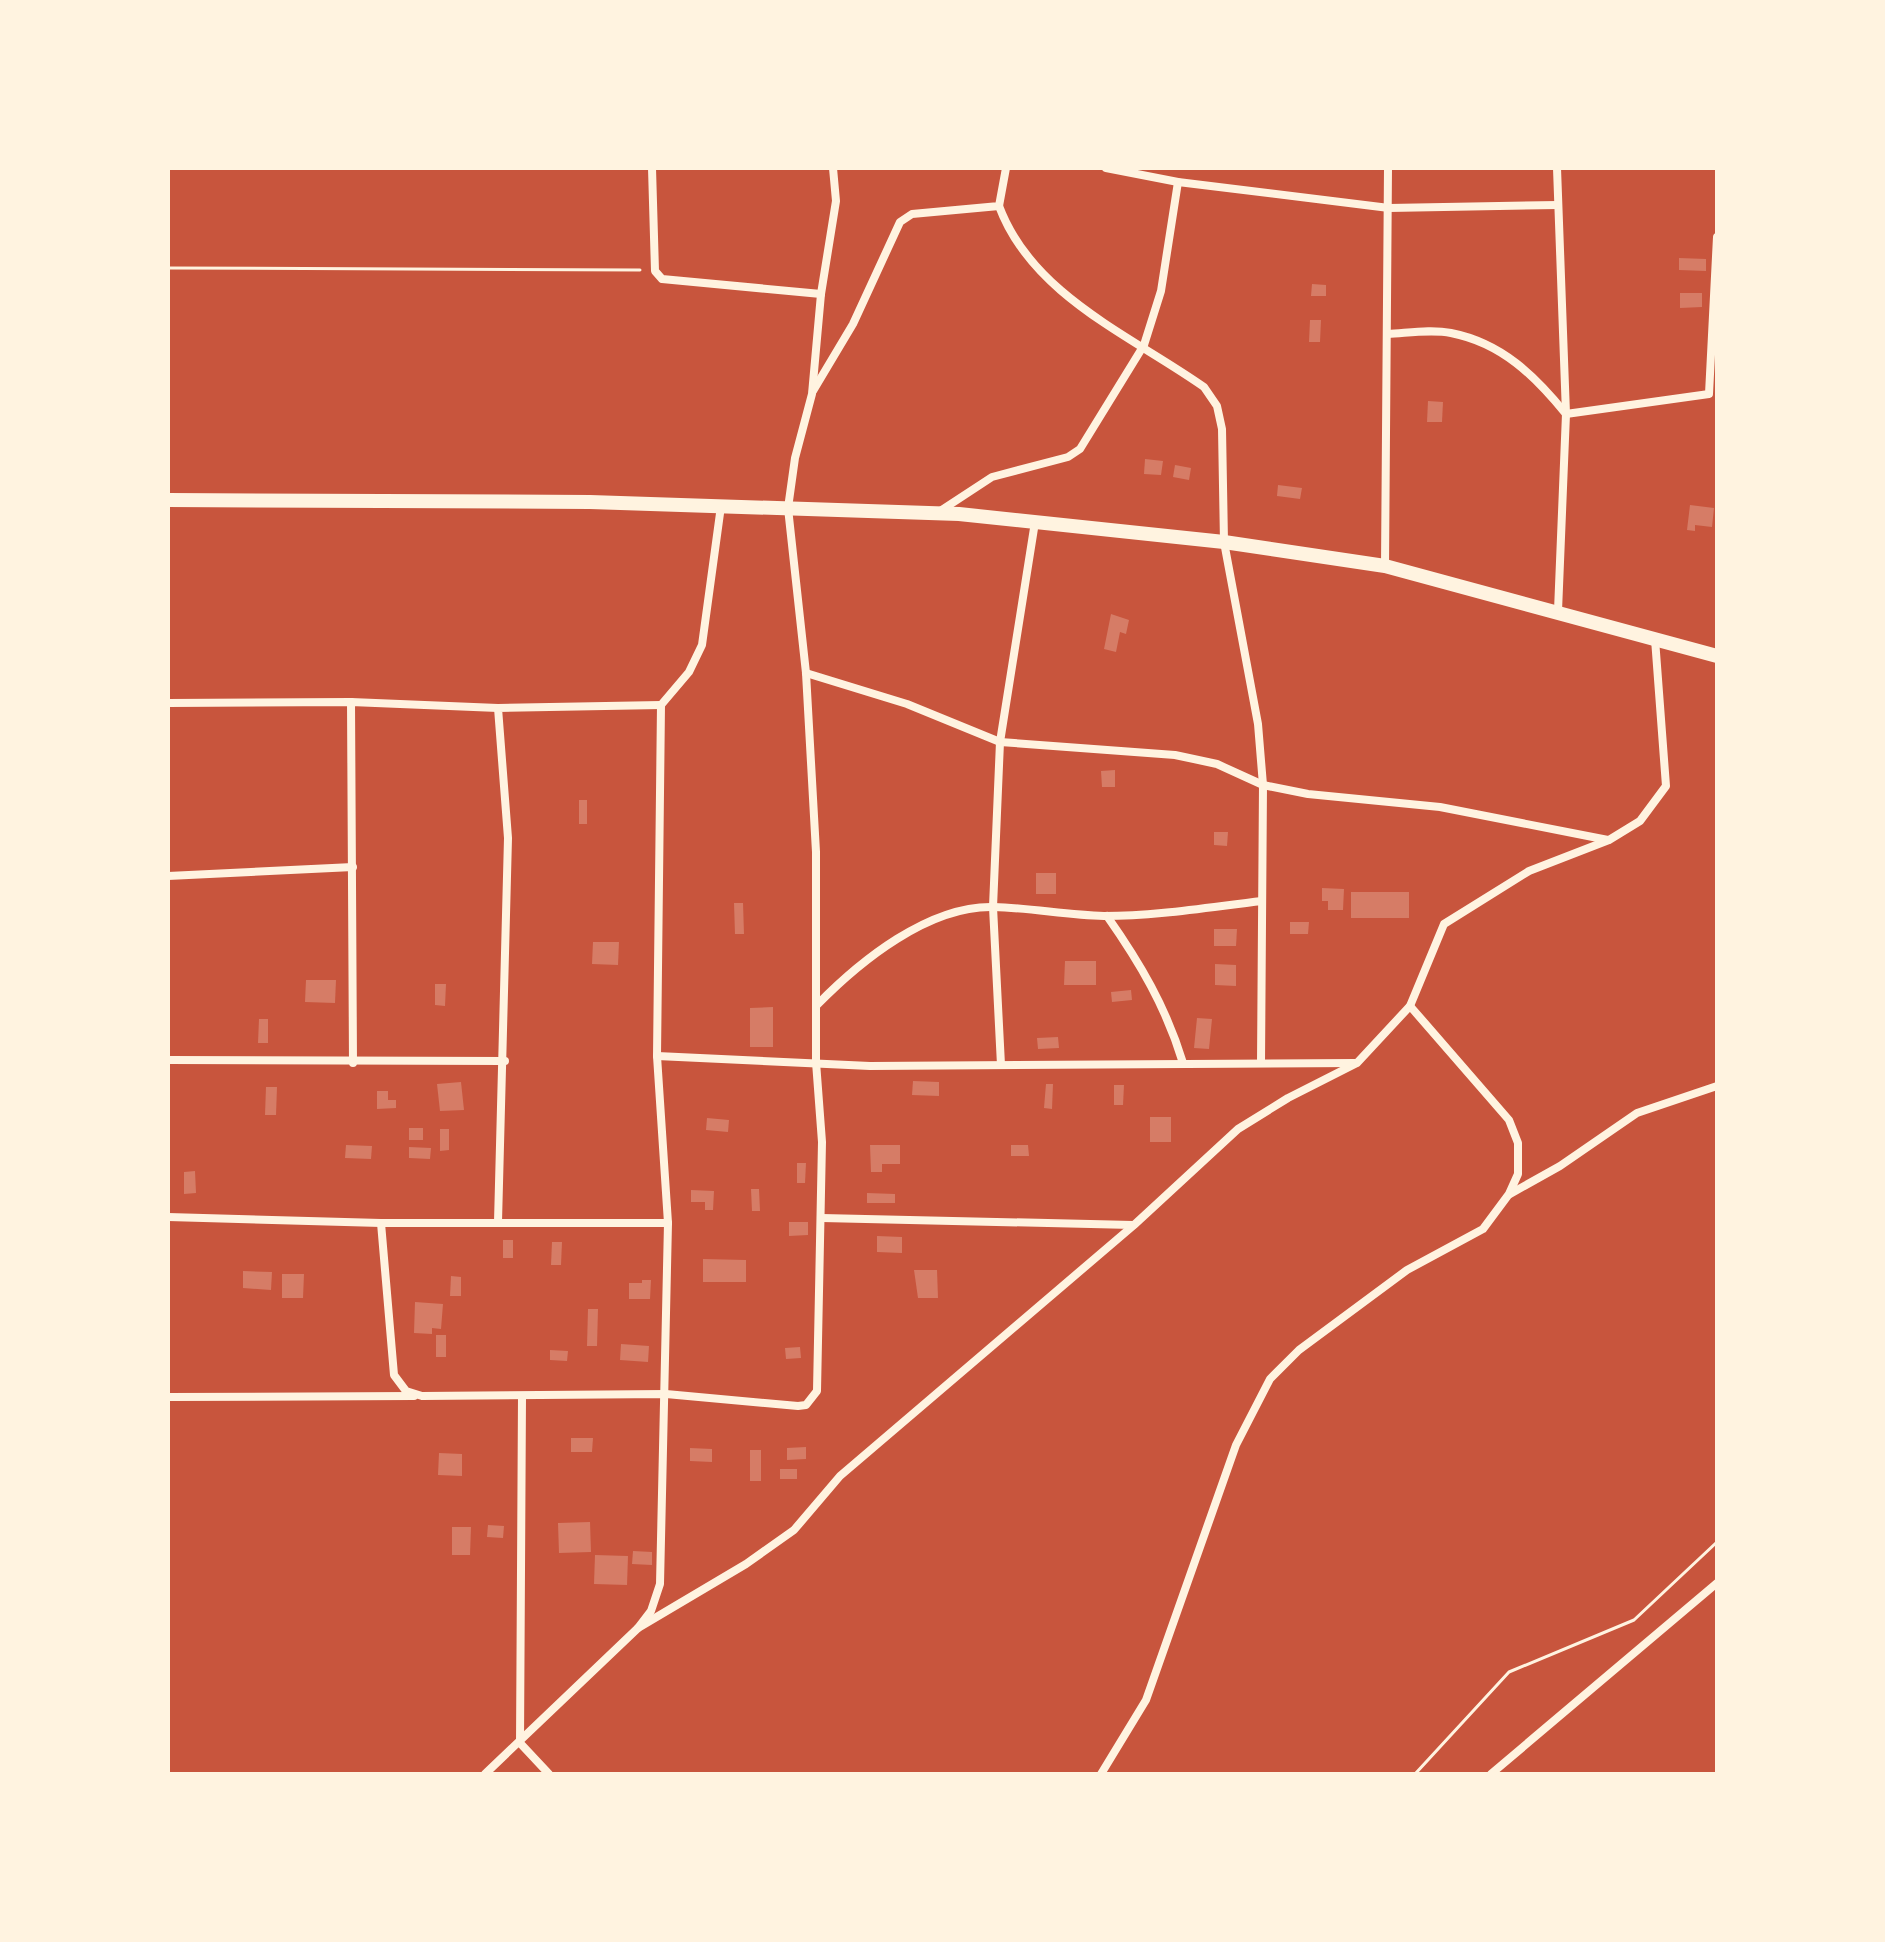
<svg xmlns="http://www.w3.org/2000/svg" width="1885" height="1942" viewBox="0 0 1885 1942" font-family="Manrope,sans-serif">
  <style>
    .building { fill: #d67c66 }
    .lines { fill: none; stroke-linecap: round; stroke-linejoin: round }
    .path { stroke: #fff3e0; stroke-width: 3 }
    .minor { stroke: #fff3e0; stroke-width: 8 }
    .tertiary { stroke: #fff3e0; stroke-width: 14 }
  </style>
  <rect width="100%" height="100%" fill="#c8553d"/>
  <g class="building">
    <polygon points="1679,258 1706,259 1706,271 1679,270"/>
    <polygon points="1312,284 1326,285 1326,296 1311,296"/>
    <polygon points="1680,293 1702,293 1702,307 1680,308"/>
    <polygon points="1310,320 1321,320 1320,342 1309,342"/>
    <polygon points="1428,401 1443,402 1442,422 1427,422"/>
    <polygon points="1145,459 1163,461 1161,475 1144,474"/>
    <polygon points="1175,465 1191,468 1189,480 1173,477"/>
    <polygon points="1278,485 1302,488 1300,499 1277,496"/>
    <polygon points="1690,505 1714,508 1712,527 1695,525 1695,531 1687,530"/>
    <polygon points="1111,614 1129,620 1126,634 1120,632 1116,652 1104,649"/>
    <polygon points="1115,770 1115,787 1102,787 1101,771"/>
    <rect x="579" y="800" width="8" height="24"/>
    <polygon points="1214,832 1228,832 1227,846 1214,845"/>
    <rect x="1036" y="873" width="20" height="21"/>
    <polygon points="1322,888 1344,889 1343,910 1328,910 1328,901 1322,901"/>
    <rect x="1351" y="892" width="58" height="26"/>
    <polygon points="734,903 743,903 744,934 735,934"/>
    <polygon points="1290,922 1309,922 1308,934 1290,934"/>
    <polygon points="1214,929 1237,929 1236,946 1214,946"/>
    <polygon points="593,942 619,942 618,965 592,964"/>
    <polygon points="1065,961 1096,961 1096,985 1064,985"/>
    <polygon points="1215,964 1236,965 1236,986 1215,985"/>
    <polygon points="306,980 336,980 335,1003 305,1002"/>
    <polygon points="435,984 446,984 445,1006 435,1005"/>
    <polygon points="1131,990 1132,1000 1112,1002 1111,992"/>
    <polygon points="773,1007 773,1047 750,1047 750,1008"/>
    <polygon points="1197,1018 1212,1019 1209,1049 1194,1048"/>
    <polygon points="259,1019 268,1019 268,1043 258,1043"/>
    <polygon points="1058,1037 1059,1048 1038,1049 1037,1038"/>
    <polygon points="913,1081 939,1082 939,1096 912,1095"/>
    <polygon points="461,1082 464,1110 440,1111 437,1084"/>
    <polygon points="1046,1084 1053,1084 1052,1109 1044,1108"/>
    <polygon points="1114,1085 1124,1085 1123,1105 1114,1105"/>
    <polygon points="266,1087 277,1087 276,1115 265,1115"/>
    <polygon points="377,1091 388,1091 388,1100 396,1100 396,1108 377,1109"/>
    <rect x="1150" y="1117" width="21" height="25"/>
    <polygon points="707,1118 729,1120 728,1132 706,1130"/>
    <rect x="409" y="1128" width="14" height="12"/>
    <polygon points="440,1129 449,1129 449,1150 440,1151"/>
    <polygon points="346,1145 372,1146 371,1159 345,1158"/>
    <polygon points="870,1145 900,1145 900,1164 882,1164 882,1172 871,1172"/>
    <polygon points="1011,1145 1028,1145 1029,1156 1011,1156"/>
    <polygon points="409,1147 431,1148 430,1159 409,1158"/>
    <polygon points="797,1163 806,1163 805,1183 797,1183"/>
    <polygon points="195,1171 196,1193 184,1194 184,1172"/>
    <polygon points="751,1189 759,1189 760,1211 752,1211"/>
    <polygon points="691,1190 714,1191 713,1210 705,1210 705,1202 691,1202"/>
    <polygon points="867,1193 895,1194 895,1203 867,1203"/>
    <polygon points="789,1222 808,1222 808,1235 789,1236"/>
    <polygon points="877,1236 902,1237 902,1253 877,1252"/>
    <rect x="503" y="1240" width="10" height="18"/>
    <polygon points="552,1242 562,1242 561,1265 551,1265"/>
    <polygon points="703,1259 746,1260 746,1282 703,1282"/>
    <polygon points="914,1270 937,1270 938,1298 918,1298"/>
    <polygon points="243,1271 272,1272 271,1290 243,1288"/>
    <polygon points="282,1274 304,1274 303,1298 282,1298"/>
    <polygon points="451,1276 461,1277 461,1296 450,1296"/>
    <polygon points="642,1280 651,1280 650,1299 629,1299 629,1283 642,1283"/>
    <polygon points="415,1302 443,1304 441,1329 432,1328 432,1334 414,1333"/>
    <polygon points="588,1309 598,1309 597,1346 587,1346"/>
    <rect x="436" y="1335" width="10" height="22"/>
    <polygon points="621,1344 649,1346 648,1362 620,1360"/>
    <polygon points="800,1347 801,1358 786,1359 785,1348"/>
    <polygon points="550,1350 568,1351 567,1361 550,1360"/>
    <polygon points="571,1438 593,1438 592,1452 571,1452"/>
    <polygon points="806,1447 806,1459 787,1460 787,1448"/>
    <polygon points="690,1448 712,1449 712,1462 690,1461"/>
    <rect x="750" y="1450" width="11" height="31"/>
    <polygon points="439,1453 462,1454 462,1476 438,1475"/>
    <rect x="780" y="1469" width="17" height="10"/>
    <polygon points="590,1522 591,1552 559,1553 558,1523"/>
    <polygon points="488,1525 504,1526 503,1538 487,1537"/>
    <polygon points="452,1527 471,1527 470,1555 452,1555"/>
    <polygon points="633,1551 652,1552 652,1565 632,1564"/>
    <polygon points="595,1555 628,1556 627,1585 594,1584"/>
  </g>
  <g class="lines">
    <g class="path">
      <polyline points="168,268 640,270"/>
      <polyline points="1415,1774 1509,1672 1634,1620 1717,1542"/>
    </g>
    <g class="minor">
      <polyline points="652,168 655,271 662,279 821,294"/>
      <polyline points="1106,168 1178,182 1389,208 1558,205"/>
      <polyline points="1557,168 1566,414 1558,611"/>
      <path d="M 999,206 C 1032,295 1130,335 1204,387 L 1217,406 L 1222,429 L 1224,542 L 1258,724 L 1263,785 L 1261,1063"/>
      <path d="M 1388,334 C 1408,333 1431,329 1451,333 C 1502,343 1535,376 1566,414 L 1709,394 L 1717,237"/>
      <polyline points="813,391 853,324 900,222 912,214 999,206 1006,168"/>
      <polyline points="937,513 992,477 1068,457 1080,449 1144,345 1161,291 1178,182"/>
      <polyline points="1385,566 1388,168"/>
      <polyline points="806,673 907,704 1000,742 1175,755 1217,764 1263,785 1308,794 1440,807 1608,840"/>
      <polyline points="351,702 353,1063"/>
      <polyline points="168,703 351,702 498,708"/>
      <polyline points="168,876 353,867"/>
      <path d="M 1107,916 C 1140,963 1166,1007 1183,1063"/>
      <path d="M 817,1005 C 860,961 929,905 994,907 C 1031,908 1067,915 1104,916 C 1157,916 1210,907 1262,901"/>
      <polyline points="657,1056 870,1066 1356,1063"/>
      <polyline points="168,1060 505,1061"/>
      <polyline points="1001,1065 993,907 1000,742 1035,522"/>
      <polyline points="1510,1194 1560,1166 1637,1113 1717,1086"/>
      <polyline points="168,1217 381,1223 668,1223"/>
      <polyline points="822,1218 1133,1225"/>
      <polyline points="498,1222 508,838 498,708 661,705"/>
      <polyline points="381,1223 394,1375 406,1391 422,1396 666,1394 798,1406 806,1405 817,1391 822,1142 816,1062 816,852 806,673 788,508 795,458 812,394 821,294 836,201 833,168"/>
      <polyline points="168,1397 414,1396"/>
      <polyline points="522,1397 520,1743 549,1774"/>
      <polyline points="638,1628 746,1564 794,1530 840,1476 1134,1225 1238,1129 1288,1098 1357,1063 1410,1006 1444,924 1529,871 1609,840 1640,821 1666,786 1655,639"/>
      <polyline points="485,1774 638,1628 651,1611 660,1584 668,1223 657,1056 661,705 689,672 702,645 721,506"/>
      <polyline points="1101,1774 1146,1700 1236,1445 1270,1379 1299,1350 1407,1270 1483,1229 1509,1194 1518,1174 1518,1143 1509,1120 1410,1006"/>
      <polyline points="1491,1774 1717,1583"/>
    </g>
    <polyline class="tertiary" points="168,500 590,502 959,514 1224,542 1385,566 1717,656"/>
  </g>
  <rect width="1885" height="1942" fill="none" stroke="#fff3e0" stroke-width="340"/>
</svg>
